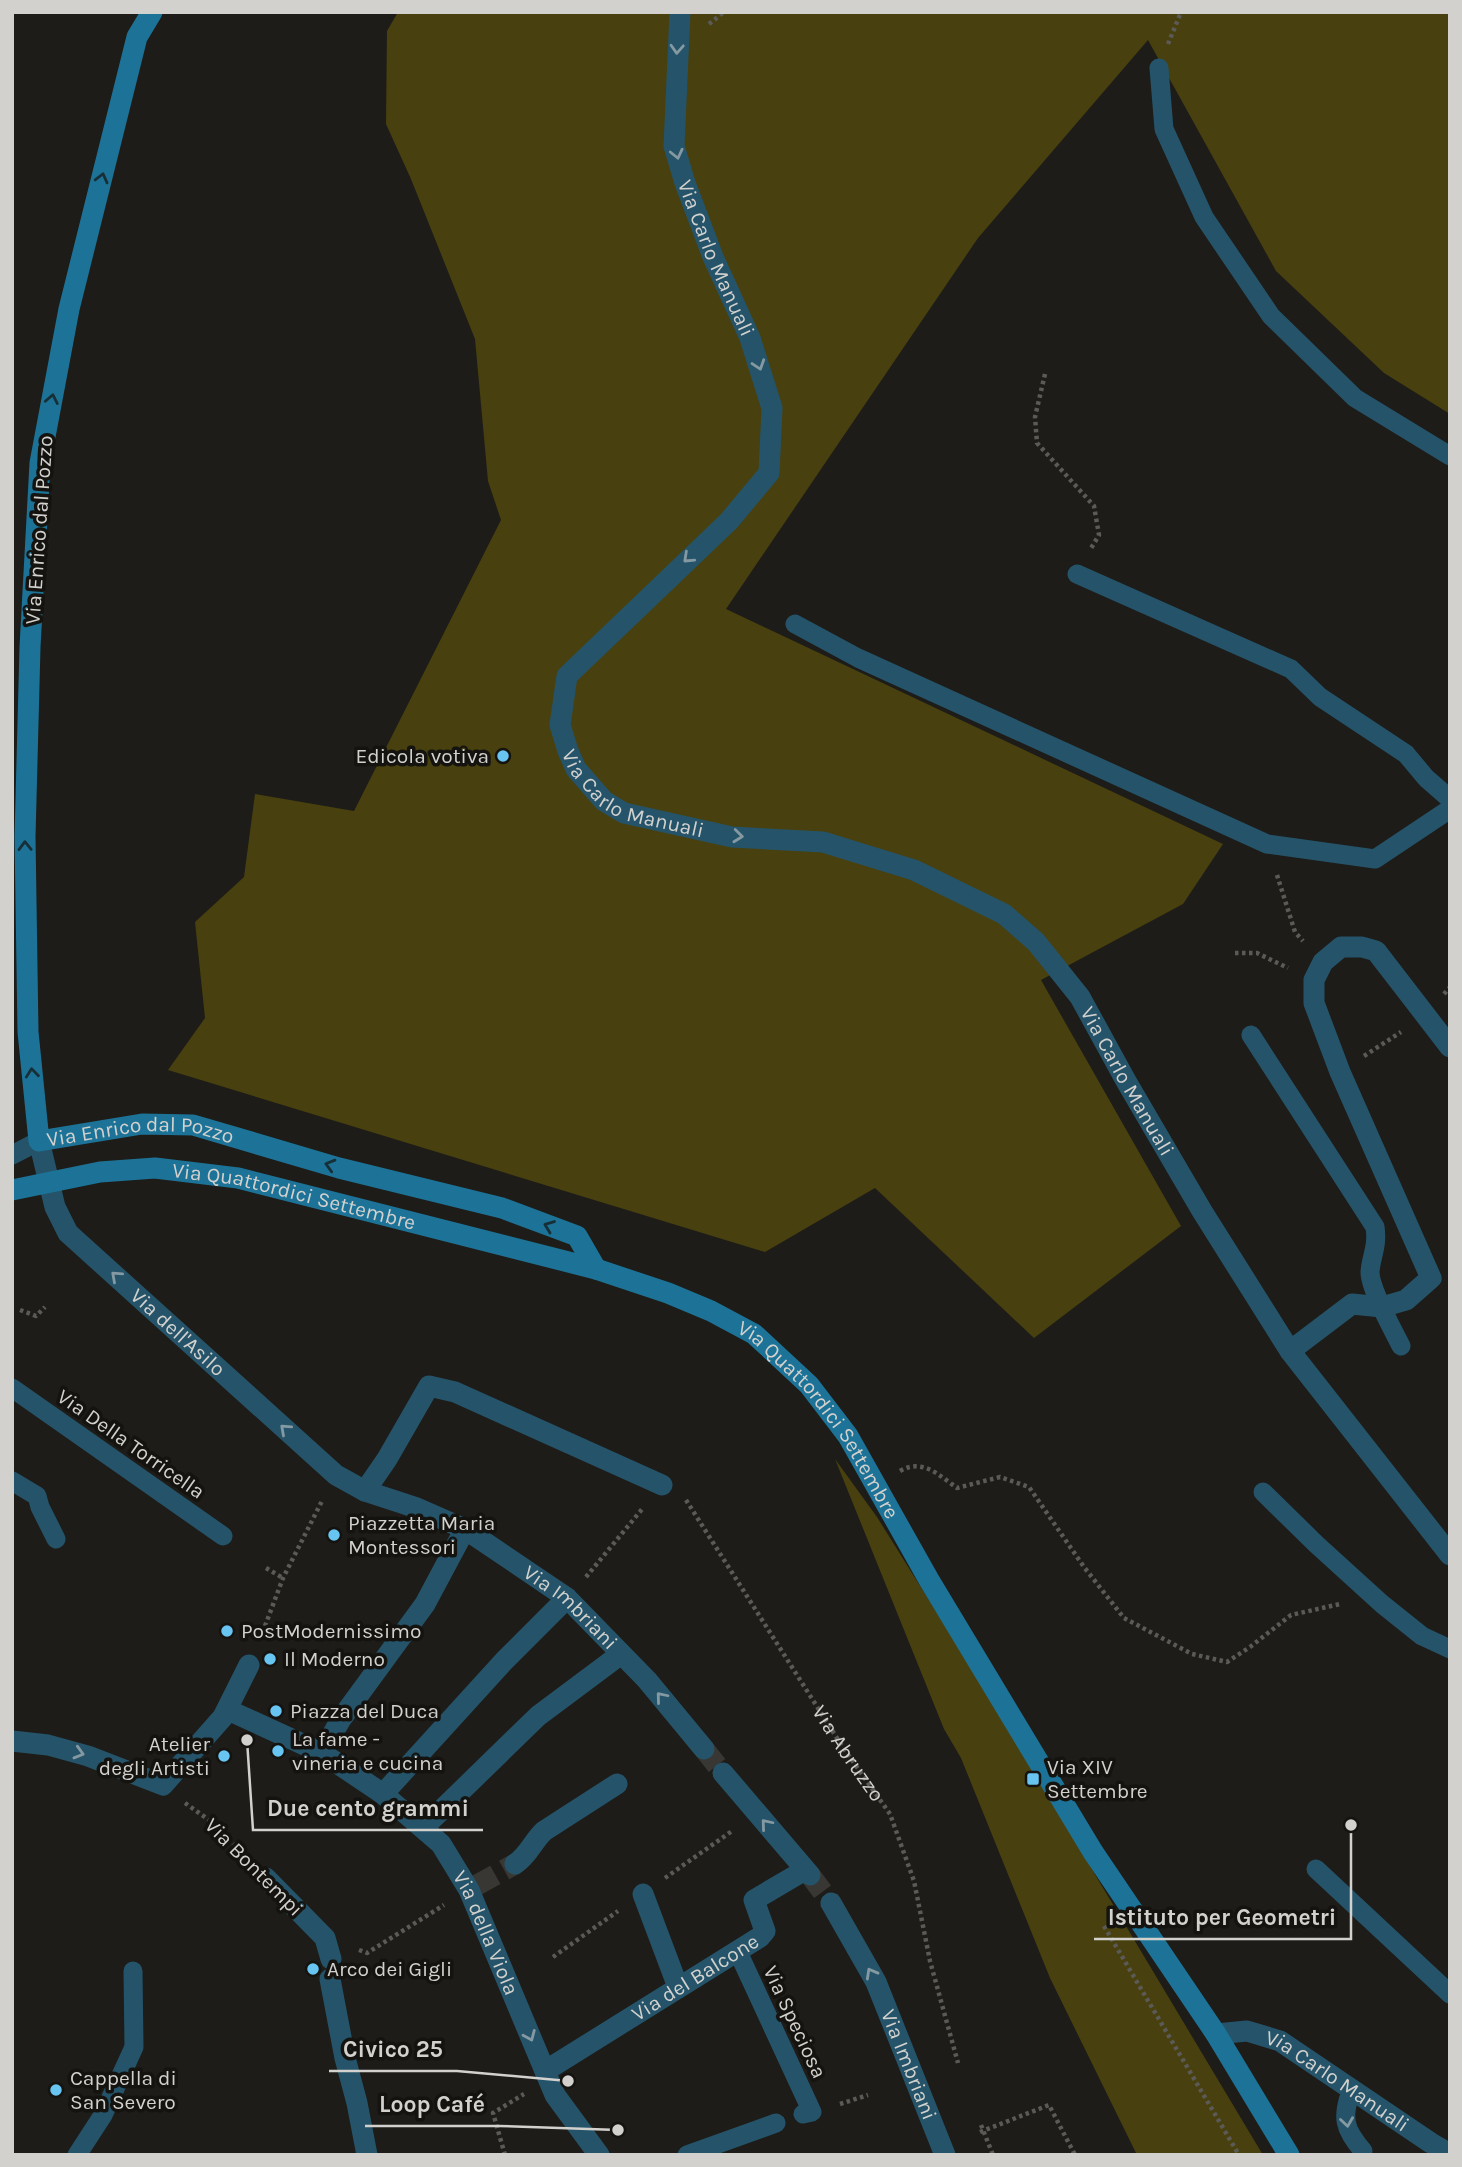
<svg xmlns="http://www.w3.org/2000/svg" width="1462" height="2167" viewBox="0 0 1462 2167" font-family="Karla,sans-serif">
  <style>
    .green { fill: #48400f }
    .lines { fill: none; stroke-linecap: round; stroke-linejoin: round }
    .street-tunnel { stroke: #383733; stroke-width: 21; stroke-dasharray: 21 10; stroke-linecap: butt }
    .path { stroke: #5b5a56; stroke-width: 4.5; stroke-dasharray: 3.5 3.5; stroke-linecap: butt }
    .lane { stroke: #25546a; stroke-width: 19 }
    .street { stroke: #25546a; stroke-width: 21 }
    .secondary { stroke: #1d7397; stroke-width: 21 }
    .oneway { stroke: #8499a1 }
    .oneway2 { stroke: #173038 }
    .poi-dot { fill: #68c4f0; stroke: #14130f; stroke-width: 2.5 }
    .labels { text-anchor: middle; stroke-width: 7; stroke-linejoin: round; paint-order: stroke }
    .street-label { font-size: 21px; fill: #d2d1ce; stroke: #14130f }
    .poi-label { font-size: 21px; fill: #d2d1ce; stroke: #14130f; text-anchor: start }
    .leader { fill: none; stroke: #d2d1ce; stroke-width: 2.5 }
    .callout-dot { fill: #d2d1ce; stroke: #14130f; stroke-width: 2.5 }
    .callout-label { font-size: 23px; text-anchor: middle; font-weight: bold; fill: #d2d1ce; stroke: #14130f; stroke-width: 7; stroke-linejoin: round; paint-order: stroke }
  </style>
  <rect width="100%" height="100%" fill="#1d1c18"/>
  <g class="green">
    <polygon points="398,12 1450,12 1450,414 1384,373 1276,271 1148,40 978,238 726,609 1223,844 1183,904 1041,980 1181,1226 1034,1338 875,1188 765,1252 168,1070 205,1018 195,922 244,877 255,794 354,811 501,520 488,481 475,339 411,179 386,124 387,31"/>
    <polygon points="835,1459 877,1517 972,1669 1263,2155 1137,2155 1050,1978 961,1758 944,1729"/>
  </g>
  <g class="lines">
    <g class="street-tunnel">
      <polyline points="704,1749 723,1773"/>
      <polyline points="810,1875 831,1903"/>
      <polyline points="477,1885 515,1864"/>
    </g>
    <g class="path">
      <polyline points="709,24 724,12"/>
      <polyline points="1168,44 1181,12"/>
      <polyline points="1045,374 1035,417 1037,443 1094,506 1099,535 1090,550"/>
      <polyline points="1277,875 1295,932 1303,941"/>
      <polyline points="1235,953 1257,953 1288,968"/>
      <polyline points="1444,994 1450,987"/>
      <polyline points="1364,1056 1401,1032"/>
      <polyline points="20,1310 36,1316 45,1307"/>
      <path d="M 900,1471 C 922,1458 939,1475 957,1488 L 1000,1477 L 1029,1487 L 1084,1567 L 1124,1618 L 1192,1654 L 1227,1662 L 1250,1647 L 1291,1615 L 1340,1604"/>
      <path id="s1" d="M 686,1500 L 842,1746 L 890,1814 L 914,1881 L 930,1961 L 958,2063"/>
      <polyline points="266,1568 283,1578"/>
      <polyline points="586,1577 643,1508"/>
      <polyline points="265,1626 283,1578 322,1501"/>
      <polyline points="185,1803 212,1822 246,1857"/>
      <polyline points="665,1878 732,1831"/>
      <polyline points="1104,1926 1239,2155"/>
      <polyline points="359,1950 367,1953 444,1905"/>
      <polyline points="553,1957 618,1911"/>
      <polyline points="840,2104 868,2095"/>
      <polyline points="981,2125 993,2155"/>
      <polyline points="980,2132 1049,2105 1075,2155"/>
      <polyline points="505,2155 493,2113 524,2094"/>
    </g>
    <g class="lane">
      <polyline points="1159,68 1164,129 1204,217 1271,316 1355,398 1450,456"/>
      <polyline points="1077,574 1291,669 1320,697 1406,754 1426,778 1450,799"/>
      <polyline points="795,624 858,658 1267,844 1375,859 1450,809"/>
      <path d="M 1251,1035 L 1375,1227 C 1378,1247 1371,1256 1370,1272 C 1370,1289 1393,1330 1401,1346"/>
      <polyline points="12,1155 39,1141"/>
      <polyline points="12,1388 223,1536"/>
      <polyline points="12,1481 37,1496 40,1507 56,1539"/>
      <polyline points="1263,1492 1316,1544 1382,1604 1422,1636 1450,1649"/>
      <polyline points="1316,1869 1450,1994"/>
      <polyline points="738,1952 812,2112 803,2114"/>
      <path d="M 1352,2089 C 1341,2117 1344,2129 1363,2151"/>
      <polyline points="77,2155 103,2115 134,2047 133,1971"/>
      <polyline points="687,2155 776,2123"/>
    </g>
    <g class="street">
      <path id="s2" d="M 680,12 L 674,146 L 685,183 L 713,257 L 750,338 L 772,408 L 769,473 L 729,521 L 567,676 L 560,725 L 568,751 L 576,769 L 604,801 L 624,813 L 732,837 L 823,842 L 914,870 L 1004,914 L 1036,942 L 1080,997 L 1126,1081 L 1202,1211 L 1290,1351 L 1450,1555"/>
      <path id="s3" d="M 39,1141 L 55,1207 L 68,1233 L 336,1475 L 365,1491 L 417,1508 L 465,1529 L 567,1598 L 647,1680 L 704,1749"/>
      <polyline points="1290,1351 1352,1304 1382,1307 1406,1300 1431,1278 1340,1072 1314,1003 1314,980 1323,962 1341,947 1362,947 1376,951 1450,1047"/>
      <polyline points="365,1491 387,1459 429,1386 455,1392 662,1485"/>
      <polyline points="228,1710 322,1753 341,1719 425,1604 465,1529"/>
      <polyline points="12,1741 48,1745 88,1756 163,1785 223,1717 249,1665"/>
      <path id="s4" d="M 322,1753 L 383,1794 L 441,1844 L 469,1890 L 555,2095 L 599,2155"/>
      <polyline points="723,1773 810,1875"/>
      <polyline points="383,1794 504,1661 567,1598"/>
      <polyline points="423,1828 538,1716 621,1654"/>
      <path d="M 515,1864 C 528,1856 533,1841 544,1831 L 617,1784"/>
      <polyline points="266,1878 325,1938 331,1959"/>
      <polyline points="643,1894 678,1987"/>
      <path id="s5" d="M 831,1903 L 876,1982 L 945,2155"/>
      <polyline points="330,1979 345,2058 357,2103 367,2155"/>
      <path id="s6" d="M 1216,2034 L 1247,2031 L 1280,2041 L 1431,2143 L 1450,2154"/>
      <path id="s7" d="M 545,2071 L 760,1937 L 765,1931 L 754,1900 L 805,1870"/>
    </g>
    <g class="secondary">
      <path id="s8" d="M 152,12 L 137,37 L 69,309 L 40,463 L 30,647 L 25,837 L 28,1032 L 39,1141 L 142,1124 L 193,1125 L 339,1168 L 502,1208 L 577,1236 L 596,1269"/>
      <path id="s9" d="M 12,1190 L 100,1172 L 155,1168 L 238,1178 L 596,1269 L 668,1293 L 711,1311 L 754,1334 L 809,1385 L 848,1436 L 929,1580 L 1093,1852 L 1216,2034 L 1289,2155"/>
    </g>
  </g>
  <defs><path id="oneway-chevron" d="M-2-3.5L2.5 0L-2 3.5" fill="none" stroke-width="1.6" stroke-linecap="round" stroke-linejoin="round" transform="scale(1.75)"/></defs>
  <g class="oneway">
    <use href="#oneway-chevron" transform="translate(677 49) rotate(93)"/>
    <use href="#oneway-chevron" transform="translate(677 154) rotate(77)"/>
    <use href="#oneway-chevron" transform="translate(759 365) rotate(72)"/>
    <use href="#oneway-chevron" transform="translate(688 558) rotate(137)"/>
    <use href="#oneway-chevron" transform="translate(738 836) rotate(6)"/>
    <use href="#oneway-chevron" transform="translate(116 1276) rotate(-138)"/>
    <use href="#oneway-chevron" transform="translate(285 1429) rotate(-138)"/>
    <use href="#oneway-chevron" transform="translate(661 1697) rotate(-130)"/>
    <use href="#oneway-chevron" transform="translate(79 1753) rotate(16)"/>
    <use href="#oneway-chevron" transform="translate(766 1824) rotate(-130)"/>
    <use href="#oneway-chevron" transform="translate(871 1973) rotate(-119)"/>
    <use href="#oneway-chevron" transform="translate(530 2036) rotate(67)"/>
    <use href="#oneway-chevron" transform="translate(1347 2122) rotate(82)"/>
  </g>
  <g class="oneway2">
    <use href="#oneway-chevron" transform="translate(102 178) rotate(-76)"/>
    <use href="#oneway-chevron" transform="translate(52 399) rotate(-79)"/>
    <use href="#oneway-chevron" transform="translate(25 846) rotate(-91)"/>
    <use href="#oneway-chevron" transform="translate(32 1073) rotate(-96)"/>
    <use href="#oneway-chevron" transform="translate(330 1165) rotate(-164)"/>
    <use href="#oneway-chevron" transform="translate(549 1226) rotate(-159)"/>
  </g>
  <g class="poi-dot">
    <circle cx="503" cy="756" r="7"/>
    <circle cx="334" cy="1535" r="7"/>
    <circle cx="227" cy="1631" r="7"/>
    <circle cx="270" cy="1659" r="7"/>
    <circle cx="276" cy="1711" r="7"/>
    <circle cx="278" cy="1751" r="7"/>
    <circle cx="224" cy="1756" r="7"/>
    <rect x="1026" y="1772" width="14" height="14" rx="3.5"/>
    <circle cx="313" cy="1969" r="7"/>
    <circle cx="56" cy="2090" r="7"/>
  </g>
  <g class="labels">
    <g class="street-label">
      <text dy="7" stroke="none"><textPath href="#s2" startOffset="254">Via Carlo Manuali</textPath></text>
      <text transform="translate(39 530) rotate(-86)" y="7">Via Enrico dal Pozzo</text>
      <text dy="7" stroke="none"><textPath href="#s2" startOffset="926">Via Carlo Manuali</textPath></text>
      <text dy="7" stroke="none"><textPath href="#s2" startOffset="1535">Via Carlo Manuali</textPath></text>
      <text dy="7" stroke="none"><textPath href="#s8" startOffset="1248">Via Enrico dal Pozzo</textPath></text>
      <text dy="7" stroke="none"><textPath href="#s9" startOffset="287">Via Quattordici Settembre</textPath></text>
      <text dy="7" stroke="none"><textPath href="#s3" startOffset="245">Via dell'Asilo</textPath></text>
      <text dy="7" stroke="none"><textPath href="#s9" startOffset="877">Via Quattordici Settembre</textPath></text>
      <text transform="translate(131 1444) rotate(35)" y="7">Via Della Torricella</text>
      <text dy="7" stroke="none"><textPath href="#s3" startOffset="730">Via Imbriani</textPath></text>
      <text dy="7" stroke="none"><textPath href="#s1" startOffset="301">Via Abruzzo</textPath></text>
      <text transform="translate(254 1867) rotate(45)" y="7">Via Bontempi</text>
      <text dy="7" stroke="none"><textPath href="#s4" startOffset="250">Via della Viola</textPath></text>
      <text dy="7" stroke="none"><textPath href="#s7" startOffset="177">Via del Balcone</textPath></text>
      <text transform="translate(795 2022) rotate(65)" y="7">Via Speciosa</text>
      <text dy="7" stroke="none"><textPath href="#s5" startOffset="180">Via Imbriani</textPath></text>
      <text dy="7" stroke="none"><textPath href="#s6" startOffset="135">Via Carlo Manuali</textPath></text>
    </g>
    <g class="poi-label">
      <text x="489" y="763" text-anchor="end">Edicola votiva</text>
      <text x="348" y="1530">Piazzetta Maria<tspan x="348" dy="24">Montessori</tspan></text>
      <text x="241" y="1638">PostModernissimo</text>
      <text x="284" y="1666">Il Moderno</text>
      <text x="290" y="1718">Piazza del Duca</text>
      <text x="292" y="1746">La fame -<tspan x="292" dy="24">vineria e cucina</tspan></text>
      <text x="210" y="1751" text-anchor="end">Atelier<tspan x="210" dy="24">degli Artisti</tspan></text>
      <text x="1047" y="1774">Via XIV<tspan x="1047" dy="24">Settembre</tspan></text>
      <text x="327" y="1976">Arco dei Gigli</text>
      <text x="70" y="2085">Cappella di<tspan x="70" dy="24">San Severo</tspan></text>
    </g>
  </g>
  <path class="leader" d="M247 1740L253 1830H483M1351 1825L1351 1939H1094M568 2081L457 2071H329M618 2130L499 2126H365"/>
  <g class="callout-dot">
    <circle cx="247" cy="1740" r="7"/>
    <circle cx="1351" cy="1825" r="7"/>
    <circle cx="568" cy="2081" r="7"/>
    <circle cx="618" cy="2130" r="7"/>
  </g>
  <g class="callout-label">
    <text x="368" y="1816">Due cento grammi</text>
    <text x="1222" y="1925">Istituto per Geometri</text>
    <text x="393" y="2057">Civico 25</text>
    <text x="432" y="2112">Loop Café</text>
  </g>
  <rect width="1462" height="2167" fill="none" stroke="#d2d1ce" stroke-width="28"/>
</svg>
